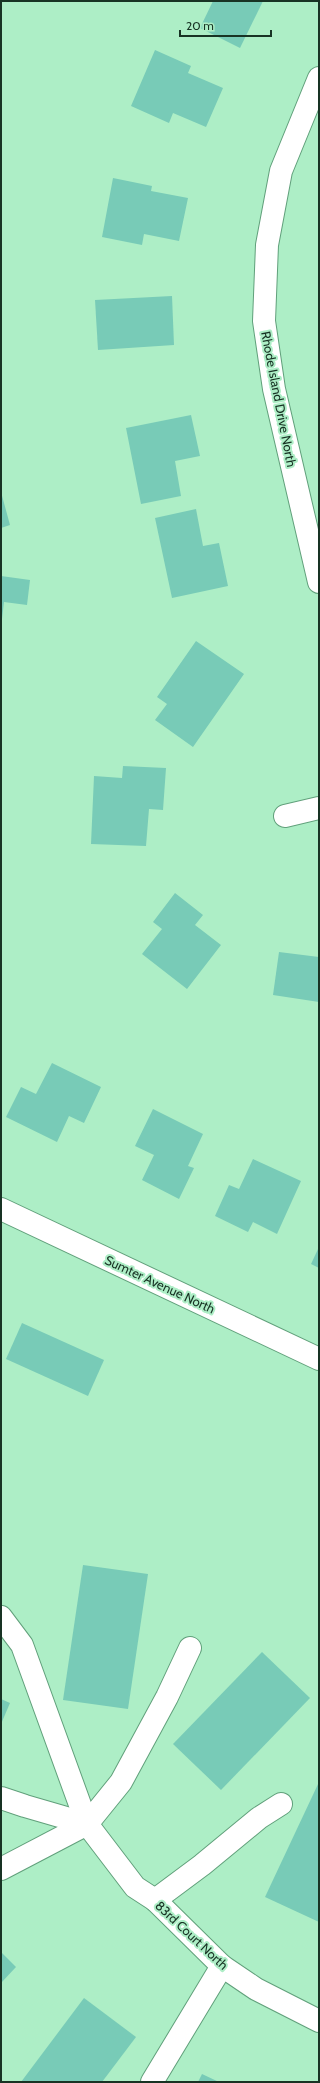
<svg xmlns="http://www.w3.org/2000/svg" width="320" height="2083" viewBox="0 0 320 2083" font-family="Cabin,sans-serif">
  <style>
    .building { fill: #78cbb7 }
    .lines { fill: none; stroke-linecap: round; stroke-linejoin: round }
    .minor-casing { stroke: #61a07b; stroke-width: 24 }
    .minor { stroke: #fff; stroke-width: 22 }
    .labels { text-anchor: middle; stroke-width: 4; stroke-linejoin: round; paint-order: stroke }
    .street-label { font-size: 13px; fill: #183324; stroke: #adeec6 }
  </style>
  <rect width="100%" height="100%" fill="#adeec6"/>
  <g class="building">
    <polygon points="213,1 263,1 240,48 200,28"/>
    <polygon points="155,50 191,66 188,73 223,88 206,127 173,113 169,123 131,106"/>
    <polygon points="113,178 152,186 151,191 188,198 179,241 144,234 142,245 102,237"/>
    <polygon points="172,296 174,345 98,350 95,300"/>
    <polygon points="191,415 200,456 175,461 181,496 141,504 126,428"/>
    <polygon points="1,492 10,525 1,528"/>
    <polygon points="196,509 203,546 219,543 228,586 172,598 155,518"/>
    <polygon points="1,576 30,580 27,605 4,602 2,619"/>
    <polygon points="196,641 244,674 193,747 155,720 167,704 157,697"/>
    <polygon points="123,766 166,768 163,810 149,809 146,846 91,844 94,776 122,778"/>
    <polygon points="175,893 203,915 195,925 221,945 187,989 142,954 162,929 153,922"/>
    <polygon points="279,952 319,957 319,1002 273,995"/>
    <polygon points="52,1063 101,1087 84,1123 69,1116 57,1142 6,1117 21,1087 36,1094"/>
    <polygon points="153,1109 203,1134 188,1166 194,1168 179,1199 142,1180 154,1155 135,1146"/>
    <polygon points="253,1159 301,1181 277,1234 253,1222 248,1232 215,1216 229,1185 239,1189"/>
    <polygon points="319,1247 319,1268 311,1264"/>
    <polygon points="22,1323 104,1360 88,1396 6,1359"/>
    <polygon points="83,1565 148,1574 128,1709 63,1700"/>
    <polygon points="262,1652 310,1698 221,1790 173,1744"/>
    <polygon points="1,1699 10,1703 1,1724"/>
    <polygon points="319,1782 319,1922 265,1897"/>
    <polygon points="1,1952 16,1967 1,1983"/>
    <polygon points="84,1998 136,2037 102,2082 21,2082"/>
    <polygon points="202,2074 219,2082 198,2082"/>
  </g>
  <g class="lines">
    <defs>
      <g id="minor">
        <polyline points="319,78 281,171 267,245 264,321 274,389 319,582"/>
        <polyline points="285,816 319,808"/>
        <polyline points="1,1209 319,1359"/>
        <polyline points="1,1617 22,1645 87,1824 135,1887 155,1900 222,1966 256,1989 319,2021"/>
        <polyline points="1,1798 25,1806 87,1824"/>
        <polyline points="1,1869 87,1824 121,1782 167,1697 190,1648"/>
        <polyline points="155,1900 202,1865 259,1818 281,1804"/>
        <polyline points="152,2082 222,1966"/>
      </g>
    </defs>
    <use href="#minor" class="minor-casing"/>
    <use href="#minor" class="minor"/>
  </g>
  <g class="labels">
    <g class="street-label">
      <text transform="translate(279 399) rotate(79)" y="5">Rhode Island Drive North</text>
      <text transform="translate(160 1284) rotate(25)" y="5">Sumter Avenue North</text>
      <text transform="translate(192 1935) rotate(43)" y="5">83rd Court North</text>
    </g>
  </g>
  <rect width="320" height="2083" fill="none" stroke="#183324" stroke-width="4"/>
  <path d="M180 30v6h91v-6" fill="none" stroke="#183324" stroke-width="2"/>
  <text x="186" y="30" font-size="12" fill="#183324" stroke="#adeec6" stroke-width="3" paint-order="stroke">20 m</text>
</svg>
